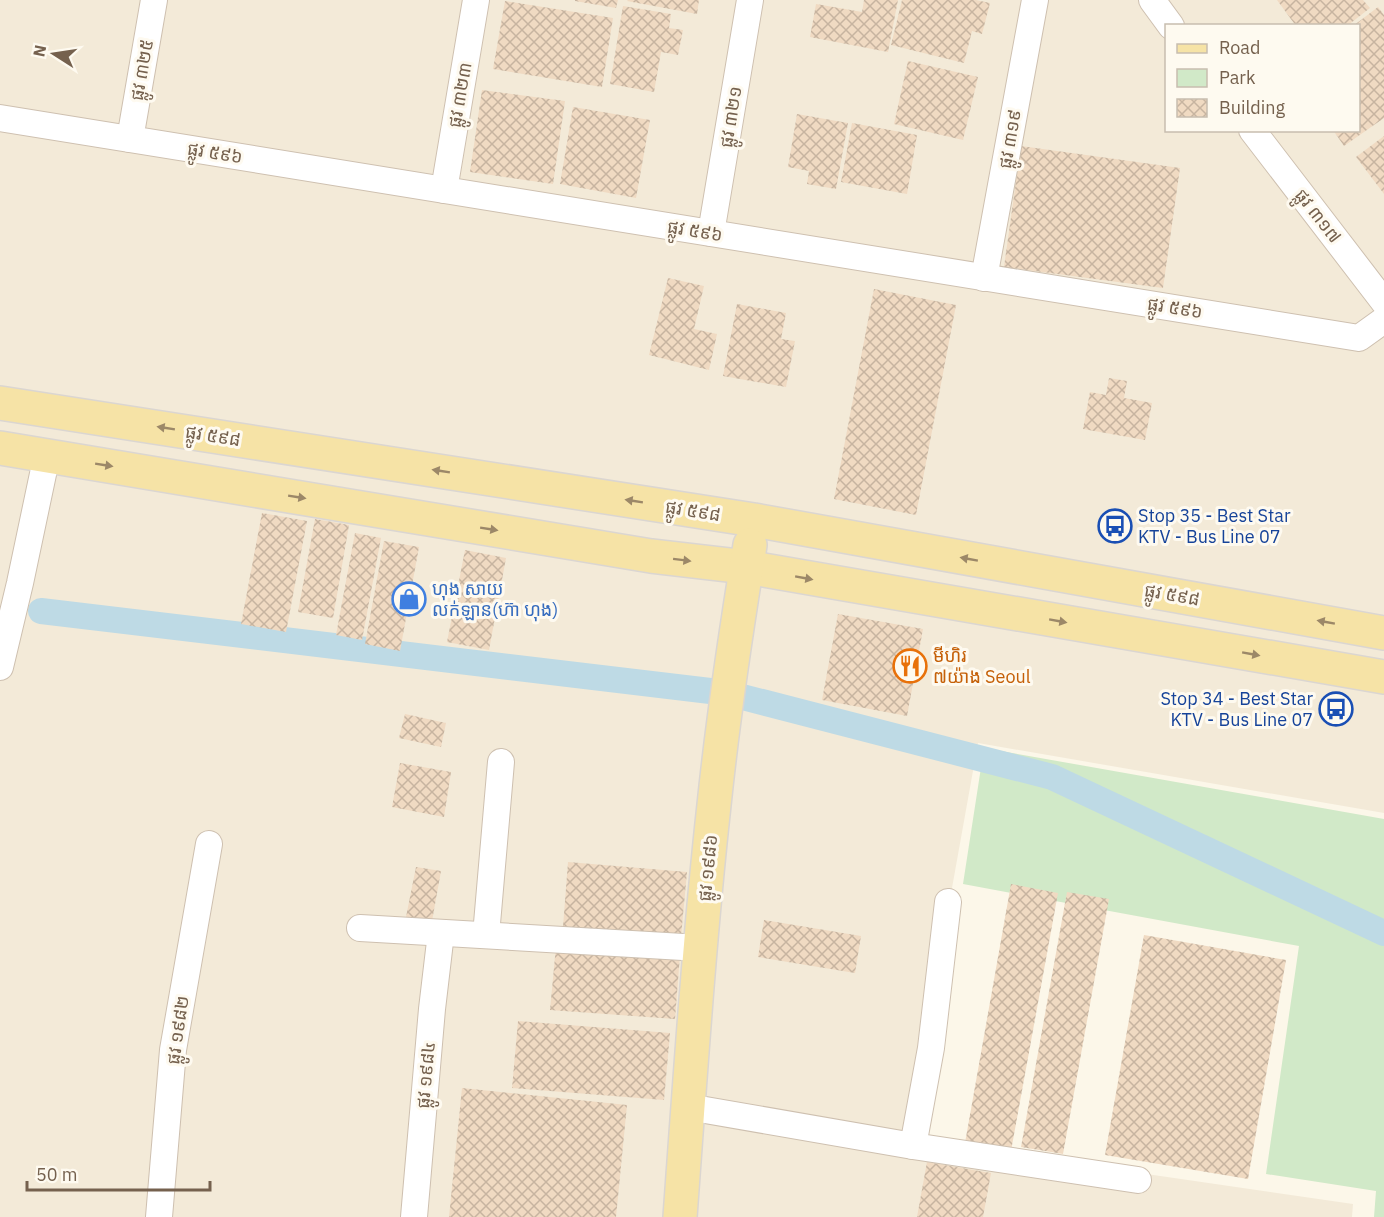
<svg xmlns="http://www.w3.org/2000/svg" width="1384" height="1217" viewBox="0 0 1384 1217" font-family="'IBM Plex Sans','Noto Sans Khmer',sans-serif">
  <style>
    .residential { fill: #f3ead8; fill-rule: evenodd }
    .green { fill: #d1e9c8 }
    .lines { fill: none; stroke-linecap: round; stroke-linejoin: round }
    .canal { stroke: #bedae5; stroke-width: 26 }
    .building { fill: url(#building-cross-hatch) }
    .minor-casing { stroke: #cec0b0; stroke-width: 28 }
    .major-casing { stroke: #dbd6d1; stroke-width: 36 }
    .minor { stroke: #fff; stroke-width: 26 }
    .major { stroke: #f6e3a6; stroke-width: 33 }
    .oneway { fill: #9c8868 }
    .labels { text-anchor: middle; stroke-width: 6; stroke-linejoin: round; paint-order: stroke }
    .street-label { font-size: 18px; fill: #75614e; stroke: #fefaf0 }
    .transit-label { font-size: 18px; fill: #164399; stroke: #fefaf0; text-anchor: start }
    .shop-label { font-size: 18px; fill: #366cbe; stroke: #fefaf0; text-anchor: start }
    .food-label { font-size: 18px; fill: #c56008; stroke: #fefaf0; text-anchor: start }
  </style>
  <defs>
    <pattern id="building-cross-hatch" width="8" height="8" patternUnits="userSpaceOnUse" patternTransform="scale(1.5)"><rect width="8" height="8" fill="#f0dac2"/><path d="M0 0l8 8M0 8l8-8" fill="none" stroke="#c7b4a0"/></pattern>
  </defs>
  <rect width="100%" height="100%" fill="#fcf7e9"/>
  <path class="residential" d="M 0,0 L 1384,0 L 1384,813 L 978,743 L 907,1139 L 1353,1204 L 1352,1217 L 0,1217 ZM 1166,26 L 1358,26 L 1358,130 L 1166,130 Z"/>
  <polygon class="green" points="984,748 1384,819 1384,1217 1374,1217 1376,1191 1266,1174 1299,946 963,884"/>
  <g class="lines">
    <polyline class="canal" points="41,611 727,693 1052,777 1384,933"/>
  </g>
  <g class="building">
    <polygon points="575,0 618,0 616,8 575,1"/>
    <polygon points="628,0 699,0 697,14 627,1"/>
    <polygon points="864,0 898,0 888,52 810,37 816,4 862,12"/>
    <polygon points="902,0 976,0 990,3 982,34 972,31 964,63 891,45"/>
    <polygon points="1277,0 1363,0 1370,8 1347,26 1296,26"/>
    <polygon points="505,1 613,18 602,87 493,69"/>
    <polygon points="623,6 671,14 669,28 683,30 678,55 661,52 654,92 610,84"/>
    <polygon points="1378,7 1384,15 1384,118 1344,146 1333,130 1358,130 1358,26 1353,26"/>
    <polygon points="908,61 978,77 963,140 894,124"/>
    <polygon points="482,90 565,101 553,184 470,172"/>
    <polygon points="573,107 650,120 636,198 560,184"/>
    <polygon points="797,114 848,123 836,189 807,184 809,171 788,167"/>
    <polygon points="852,123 917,135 907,194 841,182"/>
    <polygon points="1384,136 1384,194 1356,157"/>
    <polygon points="1021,146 1180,168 1163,288 1004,267"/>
    <polygon points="668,278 704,286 694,329 717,334 709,370 649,355"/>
    <polygon points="874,289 956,305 916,515 834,499"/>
    <polygon points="737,304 786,313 781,339 795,341 786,387 723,376"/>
    <polygon points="1109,378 1127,381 1124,398 1152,403 1145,440 1083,429 1090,392 1106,395"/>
    <polygon points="262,513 307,521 286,632 241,624"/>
    <polygon points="315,519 349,525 333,618 298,612"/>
    <polygon points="355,533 381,538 362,640 336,635"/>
    <polygon points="384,541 419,547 400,651 365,644"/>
    <polygon points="465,550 506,558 489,650 447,642"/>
    <polygon points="838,614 923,629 907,716 822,700"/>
    <polygon points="405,714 446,723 441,747 399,738"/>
    <polygon points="400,763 451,772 444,817 392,807"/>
    <polygon points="568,862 687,872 681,937 563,927"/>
    <polygon points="416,867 441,871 432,921 406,917"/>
    <polygon points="1011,884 1058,893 1011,1151 965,1143"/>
    <polygon points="1067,892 1109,899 1063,1154 1021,1147"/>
    <polygon points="764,920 861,936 855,973 758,957"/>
    <polygon points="1144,935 1286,960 1248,1179 1105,1155"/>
    <polygon points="556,946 680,955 675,1019 550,1010"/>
    <polygon points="518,1021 670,1033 664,1100 512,1088"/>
    <polygon points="462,1088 627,1105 616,1217 449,1217"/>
    <polygon points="927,1162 991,1173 983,1217 917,1217"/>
  </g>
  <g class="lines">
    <defs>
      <g id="minor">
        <polyline points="1152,0 1171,26"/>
        <polyline points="0,118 1359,338 1384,320"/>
        <polyline points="1252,130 1384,302"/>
        <polyline points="130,139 154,0"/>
        <polyline points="444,190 476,0"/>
        <polyline points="711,233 750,0"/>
        <polyline points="984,278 1035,0"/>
        <polyline points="0,667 20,583 47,455"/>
        <polyline points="360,928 700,948"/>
        <polyline points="486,935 501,762"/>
        <polyline points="688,1107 913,1146 1138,1180"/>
        <polyline points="913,1146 931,1048 948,902"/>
        <polyline points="159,1217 173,1050 209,844"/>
        <polyline points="414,1217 432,1009 441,933"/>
      </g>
      <g id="major">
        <polyline points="0,403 754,520 1384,633"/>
        <polyline points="0,448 651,556 746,567 1384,677"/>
        <path d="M 680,1217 C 690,1080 699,942 714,805 C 723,718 736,631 750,545"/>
      </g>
    </defs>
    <use href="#minor" class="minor-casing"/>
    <use href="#major" class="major-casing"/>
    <use href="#minor" class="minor"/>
    <use href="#major" class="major"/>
  </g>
  <defs><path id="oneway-solid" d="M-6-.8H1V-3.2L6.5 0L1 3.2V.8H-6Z" transform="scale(1.5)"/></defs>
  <g class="oneway">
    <use href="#oneway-solid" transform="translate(166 428) rotate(-171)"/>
    <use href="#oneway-solid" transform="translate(104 465) rotate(9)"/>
    <use href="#oneway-solid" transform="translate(441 471) rotate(-171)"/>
    <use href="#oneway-solid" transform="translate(297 497) rotate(9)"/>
    <use href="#oneway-solid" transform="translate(634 501) rotate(-171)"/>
    <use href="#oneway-solid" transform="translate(489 529) rotate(9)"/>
    <use href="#oneway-solid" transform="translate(969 559) rotate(-170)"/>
    <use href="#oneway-solid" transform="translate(682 560) rotate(7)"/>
    <use href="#oneway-solid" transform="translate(804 578) rotate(10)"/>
    <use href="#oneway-solid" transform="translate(1058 621) rotate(10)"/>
    <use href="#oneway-solid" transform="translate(1326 622) rotate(-170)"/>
    <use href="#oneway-solid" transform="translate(1251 654) rotate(10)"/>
  </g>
  <defs>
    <symbol id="bus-ring" viewBox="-11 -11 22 22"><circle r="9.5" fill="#fefaf0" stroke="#1a4fb4" stroke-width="1.5"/><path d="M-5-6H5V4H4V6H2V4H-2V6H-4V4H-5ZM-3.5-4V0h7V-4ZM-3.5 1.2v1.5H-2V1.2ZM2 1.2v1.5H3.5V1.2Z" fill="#1a4fb4"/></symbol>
    <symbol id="shop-ring" viewBox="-11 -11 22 22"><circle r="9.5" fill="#fefaf0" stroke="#3f7fe0" stroke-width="1.5"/><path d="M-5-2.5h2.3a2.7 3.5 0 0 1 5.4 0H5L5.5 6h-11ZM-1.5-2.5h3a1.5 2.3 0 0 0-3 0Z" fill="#3f7fe0"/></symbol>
    <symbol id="restaurant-ring" viewBox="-11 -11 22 22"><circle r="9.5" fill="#fefaf0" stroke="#e8710a" stroke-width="1.5"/><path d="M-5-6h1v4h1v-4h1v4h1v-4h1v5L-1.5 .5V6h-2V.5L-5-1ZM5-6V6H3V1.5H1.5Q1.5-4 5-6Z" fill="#e8710a"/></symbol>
  </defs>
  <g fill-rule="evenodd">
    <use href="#bus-ring" x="1096" y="507" width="38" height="38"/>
    <use href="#shop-ring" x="390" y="580" width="38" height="38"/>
    <use href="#restaurant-ring" x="891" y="647" width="38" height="38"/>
    <use href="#bus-ring" x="1317" y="690" width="38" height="38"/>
  </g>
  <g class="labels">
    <g class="street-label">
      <text transform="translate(142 70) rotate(-80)" y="6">ផ្លូវ ៣២៥</text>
      <text transform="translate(460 95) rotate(-80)" y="6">ផ្លូវ ៣២៣</text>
      <text transform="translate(731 117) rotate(-81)" y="6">ផ្លូវ ៣២១</text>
      <text transform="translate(1010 139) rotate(-80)" y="6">ផ្លូវ ៣១៩</text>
      <text transform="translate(215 153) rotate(9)" y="6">ផ្លូវ ៥៩៦</text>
      <text transform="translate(1318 216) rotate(52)" y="6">ផ្លូវ ៣១៧</text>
      <text transform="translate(695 231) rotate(9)" y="6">ផ្លូវ ៥៩៦</text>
      <text transform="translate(1175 308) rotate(9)" y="6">ផ្លូវ ៥៩៦</text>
      <text transform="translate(213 436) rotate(9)" y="6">ផ្លូវ ៥៩៨</text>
      <text transform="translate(693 511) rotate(9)" y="6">ផ្លូវ ៥៩៨</text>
      <text transform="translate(1172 595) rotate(10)" y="6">ផ្លូវ ៥៩៨</text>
      <text transform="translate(708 868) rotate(-84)" y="6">ផ្លូវ ១៩៨៦</text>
      <text transform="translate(178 1030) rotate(-82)" y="6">ផ្លូវ ១៩៨២</text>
      <text transform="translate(426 1075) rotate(-85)" y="6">ផ្លូវ ១៩៨៤</text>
    </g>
    <g class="transit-label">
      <text x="1138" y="522">Stop 35 - Best Star<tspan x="1138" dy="21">KTV - Bus Line 07</tspan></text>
      <text x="1313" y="705" text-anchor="end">Stop 34 - Best Star<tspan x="1313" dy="21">KTV - Bus Line 07</tspan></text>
    </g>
    <g class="shop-label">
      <text x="432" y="595">ហុង សាយ<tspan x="432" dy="21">លក់ឡាន(ហ៊ា ហុង)</tspan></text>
    </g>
    <g class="food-label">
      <text x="933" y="662">មីហិរ<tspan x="933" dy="21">៧យ៉ាង Seoul</tspan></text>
    </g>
  </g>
  <rect x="1165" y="24" width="195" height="108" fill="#fefaf0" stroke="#c7bdaf" stroke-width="1.5"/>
  <rect x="1177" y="44" width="30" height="9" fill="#f6e3a6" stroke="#c7bdaf" stroke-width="1.5"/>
  <text x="1219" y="54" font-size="18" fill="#75614e">Road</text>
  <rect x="1177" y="69" width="30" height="18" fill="#d1e9c8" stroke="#c7bdaf" stroke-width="1.5"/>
  <text x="1219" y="84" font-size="18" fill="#75614e">Park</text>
  <rect x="1177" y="99" width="30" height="18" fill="url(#building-cross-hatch)" stroke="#c7bdaf" stroke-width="1.5"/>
  <text x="1219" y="114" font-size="18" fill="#75614e">Building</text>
  <g transform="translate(54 54) rotate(282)" stroke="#fefaf0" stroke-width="4.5" paint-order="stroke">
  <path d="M0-4.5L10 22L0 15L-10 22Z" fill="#75614e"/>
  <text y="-9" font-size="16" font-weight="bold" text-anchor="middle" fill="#75614e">N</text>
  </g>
  <path d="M27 1181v9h183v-9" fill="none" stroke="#75614e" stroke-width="3"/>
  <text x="36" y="1181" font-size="18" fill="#75614e" stroke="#fefaf0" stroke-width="4.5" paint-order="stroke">50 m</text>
</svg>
